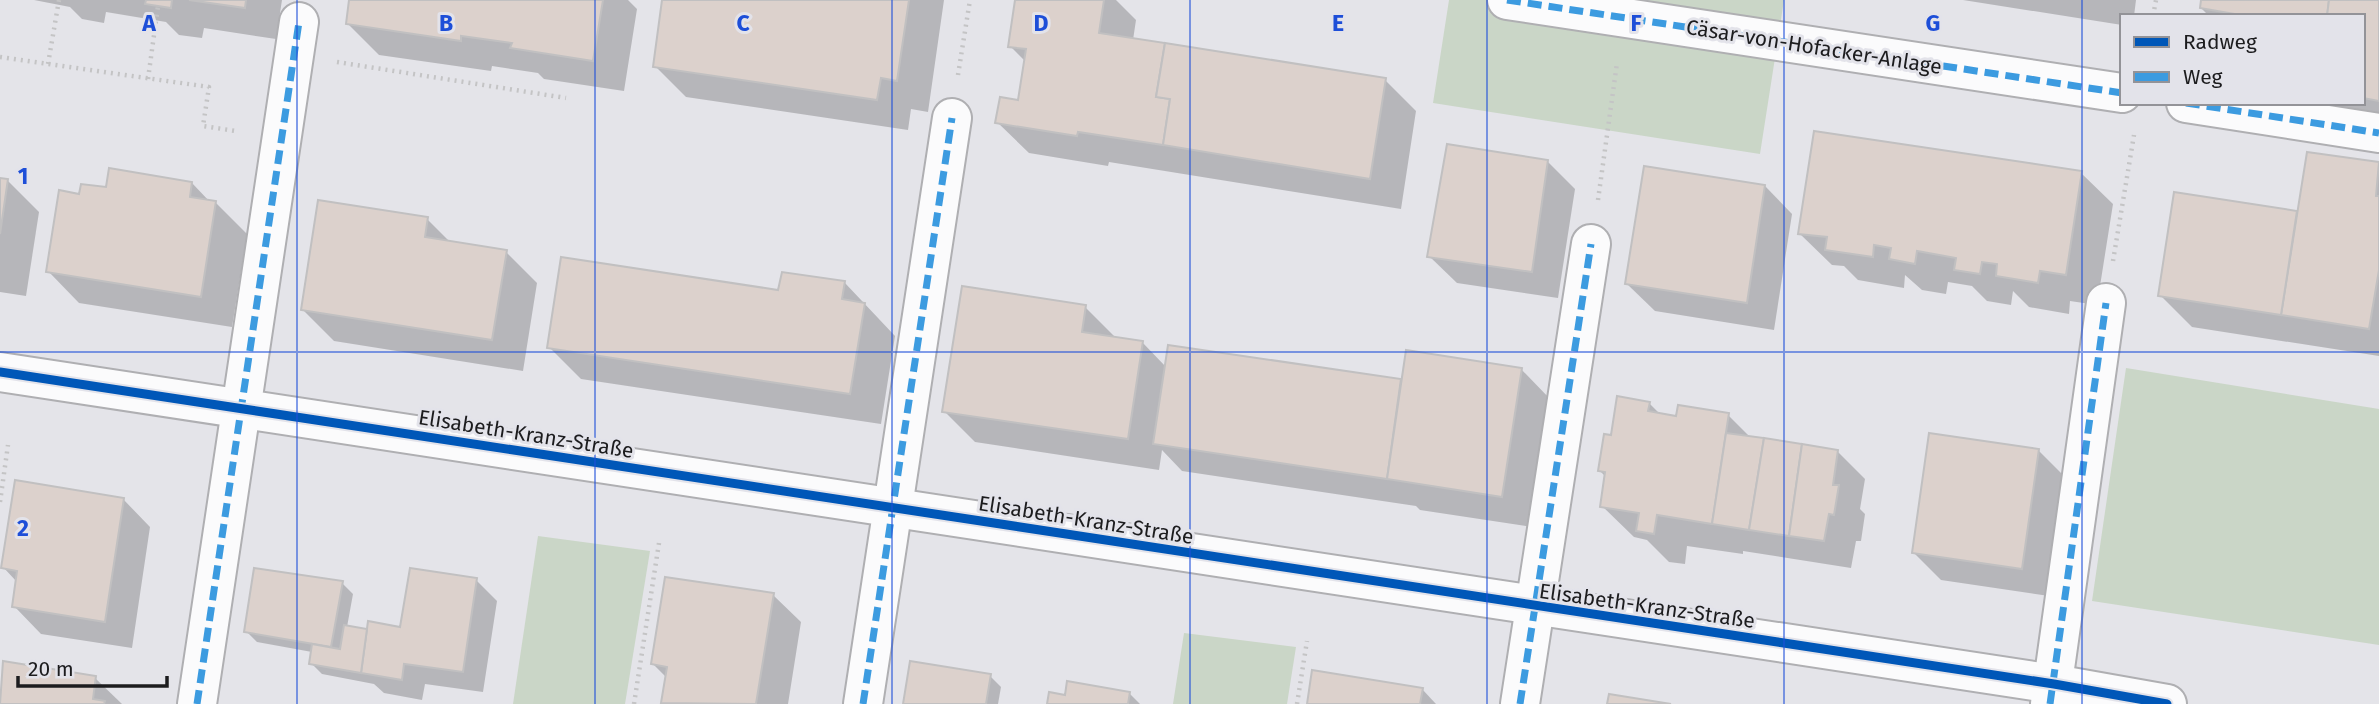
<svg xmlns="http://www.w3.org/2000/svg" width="2379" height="704" viewBox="0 0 2379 704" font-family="'Fira Sans',sans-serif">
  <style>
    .green { fill: #cad6c7 }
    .shadow { fill: #0003 }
    .building { fill: #dcd1cc; stroke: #c1c0c1; stroke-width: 2 }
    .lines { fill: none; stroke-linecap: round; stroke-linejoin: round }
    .street-casing { stroke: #afafb2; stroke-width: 42 }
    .path { stroke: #c4c4c5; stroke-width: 4.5; stroke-dasharray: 2 5; stroke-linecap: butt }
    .street { stroke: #fbfbfc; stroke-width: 38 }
    .quiet { stroke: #3c9be0; stroke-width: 7; stroke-dasharray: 14 7; stroke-linecap: butt }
    .cycleway-casing { stroke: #e3e3ea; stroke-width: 13 }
    .cycleway { stroke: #0057b8; stroke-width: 9 }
    .grid { fill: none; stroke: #1d4ed8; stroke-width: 2; stroke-opacity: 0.55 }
    .labels { text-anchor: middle; stroke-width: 6; stroke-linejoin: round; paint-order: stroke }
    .street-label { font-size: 21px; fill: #1c1c1e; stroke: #e3e3ea }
    .grid-label { font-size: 23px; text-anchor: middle; font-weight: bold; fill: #1d4ed8; stroke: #e3e3ea; stroke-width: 6; stroke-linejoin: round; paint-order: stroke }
  </style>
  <rect width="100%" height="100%" fill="#e4e4e9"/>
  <g class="green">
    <polygon points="1449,0 1784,0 1760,154 1433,103"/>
    <polygon points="2126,368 2379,409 2379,645 2092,601"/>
    <polygon points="538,536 650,551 625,704 513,704"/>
    <polygon points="1184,633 1296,647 1287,704 1173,704"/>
  </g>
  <g class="shadow">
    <polygon points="34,0 282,0 276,39 204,28 202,38 179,35 166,22 106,12 104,23 82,19 70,7"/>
    <polygon points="351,0 628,0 637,9 624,91 544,79 538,73 492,66 491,71 379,55 347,23"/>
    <polygon points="664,0 944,0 928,112 911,109 908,130 686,97 655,66"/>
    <polygon points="1017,0 1116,0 1136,20 1133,40 1385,80 1416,111 1401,209 1109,162 1108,166 1029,153 997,122 1019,102 1026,62 1010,46"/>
    <polygon points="1963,0 2136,0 2134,16 2122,16 2122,25"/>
    <polygon points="2203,0 2379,0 2379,129 2353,125 2331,103 2363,103 2363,16 2209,16 2201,8"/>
    <polygon points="2309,154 2379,163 2379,356 2192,327 2160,295 2176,194 2298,213"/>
    <polygon points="1548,162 1575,189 1558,298 1457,283 1429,256"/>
    <polygon points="2081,173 2113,204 2097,305 2070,301 2069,314 2029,307 2013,291 2011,305 1987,301 1972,286 1948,282 1946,294 1922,290 1905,275 1904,288 1858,280 1844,266 1832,265 1800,234"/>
    <polygon points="0,180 8,181 39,212 26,296 0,292"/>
    <polygon points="192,183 210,202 215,202 247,234 232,327 79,303 48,271 108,189"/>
    <polygon points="1765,186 1792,214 1774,330 1655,311 1627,284"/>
    <polygon points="427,219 451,243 506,252 537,283 523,371 334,341 303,310"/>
    <polygon points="783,274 845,283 895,336 881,424 581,379 549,347 780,292"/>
    <polygon points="1085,307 1117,339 1142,342 1166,367 1401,381 1403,383 1521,369 1552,401 1533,527 1420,510 1416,506 1182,471 1162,450 1159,470 975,442 944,411"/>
    <polygon points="1649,403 1661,415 1678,418 1728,415 1752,439 1838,452 1865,479 1860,509 1865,514 1861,541 1856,541 1851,568 1743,551 1743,554 1687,546 1685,564 1669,562 1647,540 1634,537 1602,506 1606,477 1600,471 1613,437"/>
    <polygon points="2039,451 2066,478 2049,596 1941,580 1914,553"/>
    <polygon points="123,499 150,527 132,648 41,634 14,606 17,582 3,567"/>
    <polygon points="476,580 497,601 483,692 425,684 422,700 384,693 374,684 322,674 311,663 312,652 257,642 246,631 342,583 353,594 347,627 368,631 401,629"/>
    <polygon points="773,595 801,622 788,704 665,704 663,702 667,678 653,664"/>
    <polygon points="5,663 95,678 122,704 0,704"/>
    <polygon points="990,676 1001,687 998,704 905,704"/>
    <polygon points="1422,689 1436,704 1309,704"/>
    <polygon points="1129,693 1140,704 1049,704 1066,697"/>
  </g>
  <g class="building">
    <polygon points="146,0 172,0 171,8 145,4"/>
    <polygon points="189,0 246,0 245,8"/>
    <polygon points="349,0 603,0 593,61 510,48 512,43 461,36 461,41 346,24"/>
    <polygon points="662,0 909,0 897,81 881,78 877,100 653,67"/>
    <polygon points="1015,0 1104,0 1099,33 1165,43 1156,97 1170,99 1163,145 1078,132 1077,136 995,123 1000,97 1018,100 1026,49 1008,47"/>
    <polygon points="2201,0 2329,0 2327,16 2246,16 2200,8"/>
    <polygon points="2329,0 2379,0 2379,101 2363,98 2363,16 2327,16"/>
    <polygon points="1165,43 1386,78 1370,179 1163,145 1170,99 1156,97"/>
    <polygon points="1814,131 2082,171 2066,275 2040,271 2038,283 1996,276 1997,264 1982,262 1980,274 1954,270 1956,258 1917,251 1915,264 1889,259 1891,248 1874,245 1873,257 1825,250 1827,237 1798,234"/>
    <polygon points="1447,144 1548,160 1532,272 1427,257"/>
    <polygon points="2307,152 2379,162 2376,196 2379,196 2379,270 2369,329 2281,315"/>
    <polygon points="1644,166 1765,185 1747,303 1625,284"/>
    <polygon points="109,168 192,182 190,197 216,201 201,297 46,272 59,190 79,194 81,184 106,187"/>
    <polygon points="0,178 8,179 0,234"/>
    <polygon points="2174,192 2297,211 2281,315 2158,296"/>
    <polygon points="318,200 428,217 425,237 507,250 492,340 301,310"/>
    <polygon points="561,257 778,290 782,272 845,281 842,299 865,303 850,394 547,348"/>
    <polygon points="962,286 1086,305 1082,332 1143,341 1128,439 942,412"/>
    <polygon points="1168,345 1401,379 1387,479 1153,444"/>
    <polygon points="1406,350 1522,368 1502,497 1387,479"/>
    <polygon points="1617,396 1650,402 1648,411 1676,416 1678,405 1729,413 1712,524 1657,515 1654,534 1636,531 1639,513 1600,507 1605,472 1598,471 1604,434 1611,435"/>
    <polygon points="1726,433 1764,438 1749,530 1712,524"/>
    <polygon points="1929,433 2039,449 2022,569 1912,553"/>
    <polygon points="1764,438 1802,444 1789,536 1749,530"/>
    <polygon points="1802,444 1838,450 1833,485 1839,485 1834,515 1829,514 1824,541 1789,536"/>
    <polygon points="15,480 124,498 105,622 12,607 17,571 1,568"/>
    <polygon points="254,568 343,581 331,647 244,632"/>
    <polygon points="410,568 477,578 463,672 404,664 402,680 361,673 368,621 400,627"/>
    <polygon points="665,577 774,593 756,704 661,703 667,667 651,664"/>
    <polygon points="344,625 367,629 361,673 309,664 312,644 340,649"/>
    <polygon points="3,661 96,676 93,699 105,701 104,704 0,704"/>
    <polygon points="910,661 991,674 986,704 903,704"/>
    <polygon points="1312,670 1423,688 1420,704 1307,704"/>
    <polygon points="1067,681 1130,692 1128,704 1047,704 1049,692 1065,695"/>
    <polygon points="1609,694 1671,704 1607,704"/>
  </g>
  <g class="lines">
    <defs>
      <g id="street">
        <polyline points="1507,0 2122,93"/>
        <polyline points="2186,103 2379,133"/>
        <polyline points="0,372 2054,684 2167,704"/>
        <polyline points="197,704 299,22"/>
        <polyline points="863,704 952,118"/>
        <polyline points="1520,704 1591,244"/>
        <polyline points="2050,704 2106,303"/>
      </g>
    </defs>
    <use href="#street" class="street-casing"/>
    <g class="path">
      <polyline points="2153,16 2156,0"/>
      <polyline points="0,57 209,87 203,126 236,131"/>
      <polyline points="337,62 566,98"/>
      <polyline points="48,64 59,0"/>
      <polyline points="958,75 970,0"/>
      <polyline points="148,79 158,6"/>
      <polyline points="1598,200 1617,63"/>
      <polyline points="2113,261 2134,135"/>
      <polyline points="0,502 8,445"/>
      <polyline points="634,704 659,543"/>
      <polyline points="1297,704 1307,641"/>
    </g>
    <use href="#street" class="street"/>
    <g class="quiet">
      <polyline points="1507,0 2122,93"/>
      <polyline points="2186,103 2379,133"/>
      <polyline points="197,704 299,22"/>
      <polyline points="863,704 952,118"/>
      <polyline points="1520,704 1591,244"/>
      <polyline points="2050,704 2106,303"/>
    </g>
    <defs>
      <polyline id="cycleway" points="0,372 2054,684 2167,704"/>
    </defs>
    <use href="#cycleway" class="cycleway-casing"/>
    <use href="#cycleway" class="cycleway"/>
  </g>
  <path class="grid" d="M 297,0 L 297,704M 595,0 L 595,704M 892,0 L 892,704M 1190,0 L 1190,704M 1487,0 L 1487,704M 1784,0 L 1784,704M 2082,0 L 2082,704M 0,352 L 2379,352"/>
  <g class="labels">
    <g class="street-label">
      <text transform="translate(1814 47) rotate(9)" y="7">Cäsar-von-Hofacker-Anlage</text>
      <text transform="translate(526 434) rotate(9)" y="7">Elisabeth-Kranz-Straße</text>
      <text transform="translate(1086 520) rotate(9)" y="7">Elisabeth-Kranz-Straße</text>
      <text transform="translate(1647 606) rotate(8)" y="7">Elisabeth-Kranz-Straße</text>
    </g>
  </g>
  <g class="grid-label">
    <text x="149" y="31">A</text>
    <text x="446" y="31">B</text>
    <text x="743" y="31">C</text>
    <text x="1041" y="31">D</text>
    <text x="1338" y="31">E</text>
    <text x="1636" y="31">F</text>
    <text x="1933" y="31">G</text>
    <text x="23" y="184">1</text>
    <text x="23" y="536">2</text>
  </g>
  <rect x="2120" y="14" width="245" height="91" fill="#e3e3ea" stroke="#939398" stroke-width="2"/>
  <rect x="2134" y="37" width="35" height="10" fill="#0057b8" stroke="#939398" stroke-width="2"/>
  <text x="2183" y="49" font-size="21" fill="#1c1c1e">Radweg</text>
  <rect x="2134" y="72" width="35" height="10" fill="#3c9be0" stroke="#939398" stroke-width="2"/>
  <text x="2183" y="84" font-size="21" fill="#1c1c1e">Weg</text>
  <path d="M18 676v10h149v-10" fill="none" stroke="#1c1c1e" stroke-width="3.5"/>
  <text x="28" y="676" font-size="21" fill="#1c1c1e" stroke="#e3e3ea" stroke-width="5" paint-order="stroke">20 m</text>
</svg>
